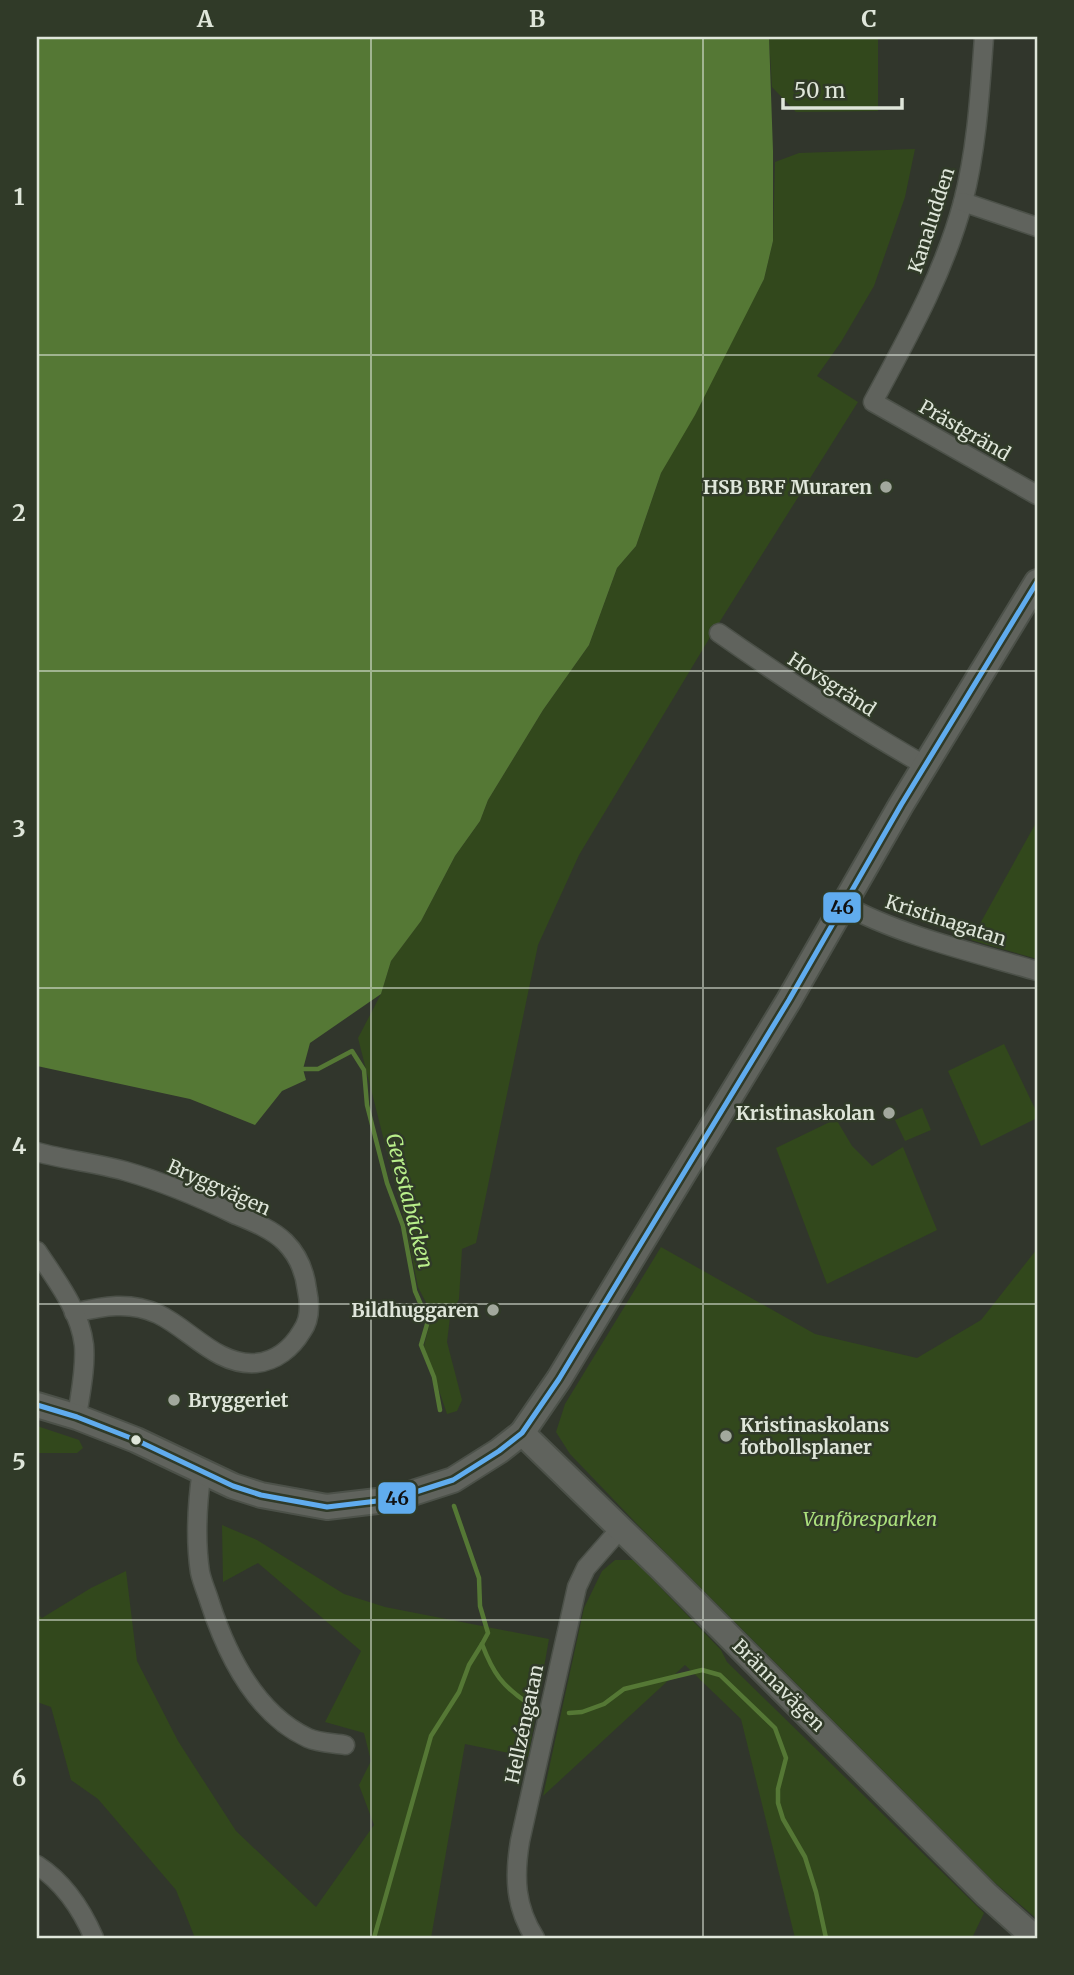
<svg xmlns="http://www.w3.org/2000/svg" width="1074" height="1975" viewBox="0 0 1074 1975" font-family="Merriweather,serif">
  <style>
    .green { fill: #32481c }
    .water { fill: #557835 }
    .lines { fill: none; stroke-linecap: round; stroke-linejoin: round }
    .stream { stroke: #557835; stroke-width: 4.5 }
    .street-casing { stroke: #4c5149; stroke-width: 21 }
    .secondary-casing { stroke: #4c5149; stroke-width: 28 }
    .street { stroke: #60635d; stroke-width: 18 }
    .secondary { stroke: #60635d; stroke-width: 24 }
    .bus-1-casing { stroke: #303a28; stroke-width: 10 }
    .bus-1 { stroke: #60acee; stroke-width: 5 }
    .grid { fill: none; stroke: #dfe6da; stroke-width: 2; stroke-opacity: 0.55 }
    .poi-dot { fill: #a2a89d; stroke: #303a28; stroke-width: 2.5 }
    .bus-dot { fill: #dfe6da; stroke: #303a28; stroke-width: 2.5 }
    .labels { text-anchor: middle; stroke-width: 5; stroke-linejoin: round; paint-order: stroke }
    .street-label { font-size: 19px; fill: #dfe6da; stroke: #303a28 }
    .poi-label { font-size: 19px; font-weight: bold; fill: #dfe6da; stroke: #303a28; text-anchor: end }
    .park-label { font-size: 19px; font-style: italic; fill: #abe07d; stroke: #303a28 }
    .water-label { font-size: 21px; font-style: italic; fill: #b8ee8a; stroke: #303a28 }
    .line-badge { stroke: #303a28; stroke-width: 2.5 }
    .pale-badge-label { font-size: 19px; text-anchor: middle; font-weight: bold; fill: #111 }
    .neatline { fill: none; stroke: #dfe6da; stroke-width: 2.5 }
    .grid-label { font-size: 23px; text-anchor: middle; font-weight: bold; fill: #dfe6da }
  </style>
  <rect width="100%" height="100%" fill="#31362c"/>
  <g class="green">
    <polygon points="769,37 878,37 878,111 796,112 772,87"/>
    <polygon points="915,149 905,197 874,286 841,342 817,376 858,402 712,634 579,855 538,945 476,1243 462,1249 459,1299 450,1317 447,1342 462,1400 457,1411 447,1414 424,1346 432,1314 418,1287 405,1223 358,1038 381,994 391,961 421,921 455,856 480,821 488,800 543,710 589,645 617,568 636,546 661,473 764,279 773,241 775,162 799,153"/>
    <polygon points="1037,821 1037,959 971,940"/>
    <polygon points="1004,1044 1037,1113 1037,1118 981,1146 948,1071"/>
    <polygon points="922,1108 931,1130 905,1141 895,1120"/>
    <polygon points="836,1119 852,1146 872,1166 903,1147 937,1230 827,1284 776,1148"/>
    <polygon points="661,1247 815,1334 917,1358 981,1320 1037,1249 1037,1919 994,1882 636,1523 570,1454 556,1432 565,1404"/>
    <polygon points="37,1426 79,1440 83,1448 77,1453 37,1453"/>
    <polygon points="222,1525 257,1540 344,1594 385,1607 549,1639 528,1757 465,1744 431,1938 195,1938 176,1890 98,1799 71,1780 51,1707 37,1702 37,1614 42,1618 91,1588 126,1571 137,1661 178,1741 236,1831 316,1907 374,1825 359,1785 371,1761 364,1733 325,1722 361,1651 258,1563 223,1582"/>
    <polygon points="615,1560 634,1560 721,1650 727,1662 984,1913 972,1938 795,1938 741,1719 685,1665 543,1796 584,1608 602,1571"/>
  </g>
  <polygon class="water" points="37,37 769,37 773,151 773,241 764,279 695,415 661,473 636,546 617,568 589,645 543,710 488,800 480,821 455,856 421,921 391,961 381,994 310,1043 303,1069 306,1080 282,1091 255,1125 190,1099 37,1066"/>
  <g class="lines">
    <g class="stream">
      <polyline points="303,1069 318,1069 352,1051 364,1070 367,1105 387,1183 403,1226 415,1291 428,1321 421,1345 434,1377 440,1410"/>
      <path d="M 454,1506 L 479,1578 L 480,1606 L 488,1633 L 482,1644 C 493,1673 502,1686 529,1704"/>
      <polyline points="569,1713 582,1712 604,1704 624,1689 702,1670 720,1675 775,1728 786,1758 778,1789 778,1803 783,1819 805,1857 816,1892 826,1938"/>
      <polyline points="374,1938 431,1736 459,1692 469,1665 482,1644"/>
    </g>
    <defs>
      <g id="street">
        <path d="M 984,37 C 980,91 977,148 963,202 C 944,273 908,337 873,402 L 1037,495"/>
        <polyline points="963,202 1037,227"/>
        <path d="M 719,633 C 786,680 854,725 926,766"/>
        <path d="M 843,904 C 898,935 976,953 1037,971"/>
        <path d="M 37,1152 C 66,1160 96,1163 125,1171 C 163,1182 199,1197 234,1214 C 251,1221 272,1229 285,1242 C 298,1255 305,1273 307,1290 C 310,1304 310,1320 302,1331 C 292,1348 276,1361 256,1363 C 217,1366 190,1329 158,1314 C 130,1301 103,1306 74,1313"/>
        <path d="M 37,1251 C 56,1280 80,1310 84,1345 C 86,1369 80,1394 77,1417"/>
        <path d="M 202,1470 C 197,1504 195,1538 200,1572 C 202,1582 207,1593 210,1603 C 227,1655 256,1714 308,1738 C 319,1743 334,1743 345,1745"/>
        <path d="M 37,1865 C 63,1882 82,1910 94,1938"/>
        <path d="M 535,1938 C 515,1907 514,1877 520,1841 L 577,1587 L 586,1568 L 620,1529"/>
      </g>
      <g id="secondary">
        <polyline points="37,1405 77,1417 136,1440 233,1486 261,1495 327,1507 394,1499 453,1480 499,1451 522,1433 559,1379 634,1255 789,1000 901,805 1037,582"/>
        <polyline points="522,1433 660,1567 987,1895 1035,1938"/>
      </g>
    </defs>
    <use href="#street" class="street-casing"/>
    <use href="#secondary" class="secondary-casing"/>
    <use href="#street" class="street"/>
    <use href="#secondary" class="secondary"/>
    <defs>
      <polyline id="bus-1" points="37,1405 77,1417 136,1440 233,1486 261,1495 327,1507 394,1499 453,1480 499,1451 522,1433 559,1379 634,1255 789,1000 901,805 1037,582"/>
    </defs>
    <use href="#bus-1" class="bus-1-casing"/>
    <use href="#bus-1" class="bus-1"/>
  </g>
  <path class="grid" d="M 371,37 L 371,1938M 703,37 L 703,1938M 37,355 L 1037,355M 37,671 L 1037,671M 37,988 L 1037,988M 37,1304 L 1037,1304M 37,1620 L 1037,1620"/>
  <g class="poi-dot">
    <circle cx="886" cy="487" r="7"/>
    <circle cx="889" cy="1113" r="7"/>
    <circle cx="493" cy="1310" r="7"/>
    <circle cx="174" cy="1400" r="7"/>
    <circle cx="726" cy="1436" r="7"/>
  </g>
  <circle class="bus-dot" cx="136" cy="1440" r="6"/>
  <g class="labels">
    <g class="street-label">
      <text transform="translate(931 220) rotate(-72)" y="7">Kanaludden</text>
      <text transform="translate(965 430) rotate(30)" y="7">Prästgränd</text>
      <text transform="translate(832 684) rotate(33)" y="7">Hovsgränd</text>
      <text transform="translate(946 920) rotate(18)" y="7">Kristinagatan</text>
      <text transform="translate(219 1187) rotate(24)" y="7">Bryggvägen</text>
      <text transform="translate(779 1685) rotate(45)" y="7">Brännavägen</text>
      <text transform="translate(524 1724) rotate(-78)" y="7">Hellzéngatan</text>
    </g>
    <g class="poi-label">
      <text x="872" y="494">HSB BRF Muraren</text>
      <text x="875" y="1120">Kristinaskolan</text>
      <text x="479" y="1317">Bildhuggaren</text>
      <text x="188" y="1407" text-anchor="start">Bryggeriet</text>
      <text x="740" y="1432" text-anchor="start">Kristinaskolans<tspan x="740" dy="22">fotbollsplaner</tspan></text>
    </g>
    <g class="park-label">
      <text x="870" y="1526">Vanföresparken</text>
    </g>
    <g class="water-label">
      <text transform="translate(409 1201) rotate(76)" y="7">Gerestabäcken</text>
    </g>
  </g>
  <g class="line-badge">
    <rect x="822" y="891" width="40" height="33" rx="7" fill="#60acee"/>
    <rect x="377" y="1481" width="40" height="34" rx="7" fill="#60acee"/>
  </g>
  <g class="pale-badge-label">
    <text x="842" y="914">46</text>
    <text x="397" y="1505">46</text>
  </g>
  <rect width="1074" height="1975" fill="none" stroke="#303a28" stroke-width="77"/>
  <path d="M783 98v10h119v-10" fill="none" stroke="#dfe6da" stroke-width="3.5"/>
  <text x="794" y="98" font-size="21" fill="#dfe6da" stroke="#303a28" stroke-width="5" paint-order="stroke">50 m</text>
  <rect x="38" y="38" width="998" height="1899" class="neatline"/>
  <g class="grid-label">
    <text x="205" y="27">A</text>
    <text x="537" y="27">B</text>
    <text x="869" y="27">C</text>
    <text x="19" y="205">1</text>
    <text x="19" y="521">2</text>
    <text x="19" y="837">3</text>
    <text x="19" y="1154">4</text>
    <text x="19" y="1470">5</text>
    <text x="19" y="1786">6</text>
  </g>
</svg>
